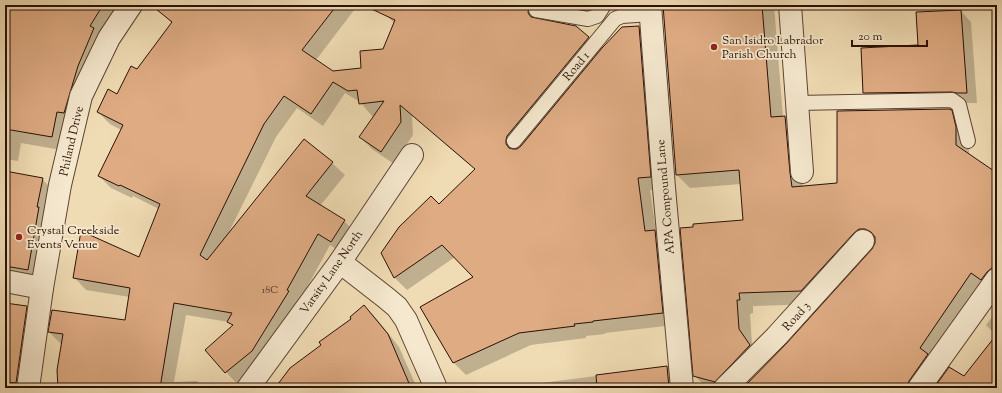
<svg xmlns="http://www.w3.org/2000/svg" width="1002" height="393" viewBox="0 0 1002 393" font-family="'Sorts Mill Goudy',serif">
  <style>
    .shadow { fill: #0003 }
    .building { fill: #deab83; stroke: #291006 }
    .lines { fill: none; stroke-linecap: round; stroke-linejoin: round }
    .lane-casing { stroke: #5b4332; stroke-width: 16 }
    .street-casing { stroke: #5b4332; stroke-width: 24 }
    .lane { stroke: #f5e8ce; stroke-width: 14 }
    .street { stroke: #f5e8ce; stroke-width: 22 }
    .poi-dot { fill: #8f2418; stroke: #f5e8ce; stroke-width: 1.5 }
    .labels { text-anchor: middle; stroke-width: 3.5; stroke-linejoin: round; paint-order: stroke }
    .number-label { font-size: 10px; fill: #563725 }
    .poi-label { font-size: 12px; fill: #291006; stroke: #f5e8ce; text-anchor: start }
    .street-label { font-size: 12px; fill: #291006; stroke: #f5e8ce }
  </style>
  <rect width="100%" height="100%" fill="#f0dcb4"/>
  <filter id="stains"><feTurbulence type="fractalNoise" baseFrequency=".005" numOctaves="4"/><feColorMatrix values="0 0 0 0 .2 0 0 0 0 .09 0 0 0 0 .02 0 0 0 .5 -.17"/></filter>
  <radialGradient id="worn" r=".72"><stop offset=".6" stop-color="#630" stop-opacity="0"/><stop offset="1" stop-color="#630" stop-opacity=".3"/></radialGradient>
  <g class="shadow">
    <polygon points="5,5 126,5 67,151 21,143 18,161 5,159"/>
    <polygon points="158,5 358,5 316,60 333,72 362,69 383,50 395,24 386,15 391,5 591,5 589,20 545,14 540,20 589,37 602,50 639,27 651,39 662,189 650,190 656,232 667,244 674,325 605,333 605,334 586,336 586,338 531,345 466,375 453,362 474,277 455,257 407,290 395,278 382,253 439,206 476,170 412,115 413,135 394,164 372,149 360,137 376,115 372,116 360,102 345,93 323,126 297,108 276,137 228,234 304,140 332,163 345,175 320,206 344,221 356,233 343,254 330,245 299,302 238,385 207,351 233,326 229,322 186,315 174,382 197,381 204,388 59,388 62,345 49,332 126,321 130,297 86,290 74,277 140,258 159,209 133,196 132,198 111,188 99,176 121,130 110,124 98,112 118,95 172,23 156,8"/>
    <polygon points="664,5 774,5 783,117 785,117 799,131 803,187 838,184 951,111 965,125 969,142 969,155 997,174 997,291 927,388 744,388 786,346 873,250 877,242 873,243 815,304 753,306 753,313 750,314 752,344 763,360 735,388 707,388 694,375 744,221 741,184 690,188 676,174"/>
    <polygon points="961,11 971,22 977,103 968,103 963,102 875,103 864,93"/>
    <polygon points="42,179 56,193 42,283 5,277 5,203"/>
    <polygon points="5,304 26,307 40,321 22,388 5,388"/>
    <polygon points="364,306 376,318 399,347 417,388 276,388 353,319"/>
    <polygon points="997,311 997,388 936,388 964,377 997,336 986,325"/>
    <polygon points="667,367 685,385 685,388 510,387"/>
  </g>
  <g class="building">
    <polygon points="5,5 103,5 90,26 94,28 78,66 64,113 57,112 52,137 5,129"/>
    <polygon points="151,5 337,5 302,50 333,71 361,68 360,51 383,49 395,20 363,5 529,5 528,13 531,17 576,26 589,37 507,136 506,140 506,144 509,148 513,149 517,149 521,146 602,48 622,27 639,26 651,177 638,178 645,231 655,230 663,313 593,321 593,322 574,324 575,326 519,333 453,363 420,307 473,277 442,245 394,278 381,253 399,227 431,196 439,204 475,169 400,105 401,122 381,152 359,137 384,101 359,104 357,90 348,91 333,82 311,114 284,96 264,124 200,255 207,260 304,139 333,162 306,196 345,220 331,242 318,234 287,290 289,291 252,351 225,373 205,350 233,325 227,322 232,313 174,303 160,388 58,388 57,370 63,334 48,332 52,310 125,320 130,288 73,278 81,231 139,257 160,204 120,185 119,186 98,176 123,125 97,112 108,89 117,94 131,66 137,69 172,22"/>
    <polygon points="663,5 762,5 771,117 785,116 790,173 792,187 837,183 837,111 949,109 952,110 956,127 956,145 997,173 997,262 993,267 987,272 981,280 971,273 920,348 928,354 909,381 907,388 743,388 785,345 872,249 875,243 875,237 871,232 865,229 859,229 854,233 801,291 739,293 740,300 737,300 739,329 750,345 715,382 693,376 680,228 693,227 693,224 743,220 739,170 676,175"/>
    <polygon points="961,10 967,93 957,93 952,92 863,93 861,48 918,45 916,12"/>
    <polygon points="5,171 43,178 37,207 39,207 28,270 5,266"/>
    <polygon points="5,303 27,306 16,383 5,382"/>
    <polygon points="364,305 388,334 411,388 275,388 290,368 321,345 319,342 351,319 350,317"/>
    <polygon points="997,334 997,388 934,388 949,367 964,376"/>
    <polygon points="667,366 669,388 597,388 596,375"/>
  </g>
  <g class="lines">
    <defs>
      <g id="lane">
        <polyline points="536,10 588,19 597,16 604,5"/>
        <polyline points="797,103 952,100 959,105 968,141"/>
        <polyline points="514,141 615,19 622,16 651,14"/>
      </g>
      <g id="street">
        <polyline points="650,5 664,188 682,388"/>
        <polyline points="790,5 802,172"/>
        <polyline points="340,262 385,297 397,307 406,320 436,388"/>
        <polyline points="5,281 42,288"/>
        <polyline points="28,388 42,288 60,185 81,96 109,38 131,5"/>
        <polyline points="248,388 340,262 412,155"/>
        <polyline points="725,388 776,337 863,241"/>
        <polyline points="919,388 997,279"/>
      </g>
    </defs>
    <use href="#lane" class="lane-casing"/>
    <use href="#street" class="street-casing"/>
    <use href="#lane" class="lane"/>
    <use href="#street" class="street"/>
  </g>
  <g class="poi-dot">
    <circle cx="714" cy="47" r="4"/>
    <circle cx="19" cy="237" r="4"/>
  </g>
  <g class="labels">
    <g class="number-label">
      <text x="270" y="293">18C</text>
    </g>
    <g class="poi-label">
      <text x="722" y="44">San Isidro Labrador<tspan x="722" dy="14">Parish Church</tspan></text>
      <text x="27" y="234">Crystal Creekside<tspan x="27" dy="14">Events Venue</tspan></text>
    </g>
    <g class="street-label">
      <text transform="translate(576 66) rotate(-50)" y="4">Road 1</text>
      <text transform="translate(71 141) rotate(-77)" y="4">Philand Drive</text>
      <text transform="translate(665 197) rotate(-95)" y="4">APA Compound Lane</text>
      <text transform="translate(331 272) rotate(-55)" y="4">Varsity Lane North</text>
      <text transform="translate(796 316) rotate(-48)" y="4">Road 3</text>
    </g>
  </g>
  <rect width="1002" height="393" fill="none" stroke="#f0dcb4" stroke-width="20"/>
  <rect x="6" y="6" width="990" height="381" fill="none" stroke="#291006" stroke-width="2"/>
  <rect x="10" y="10" width="982" height="373" fill="none" stroke="#291006"/>
  <path d="M852 40v6h75v-6" fill="none" stroke="#291006" stroke-width="2"/>
  <text x="858" y="40" font-size="12" fill="#291006" stroke="#f5e8ce" stroke-width="3" paint-order="stroke">20 m</text>
  <rect width="100%" height="100%" filter="url(#stains)"/>
  <rect width="100%" height="100%" fill="url(#worn)"/>
</svg>
